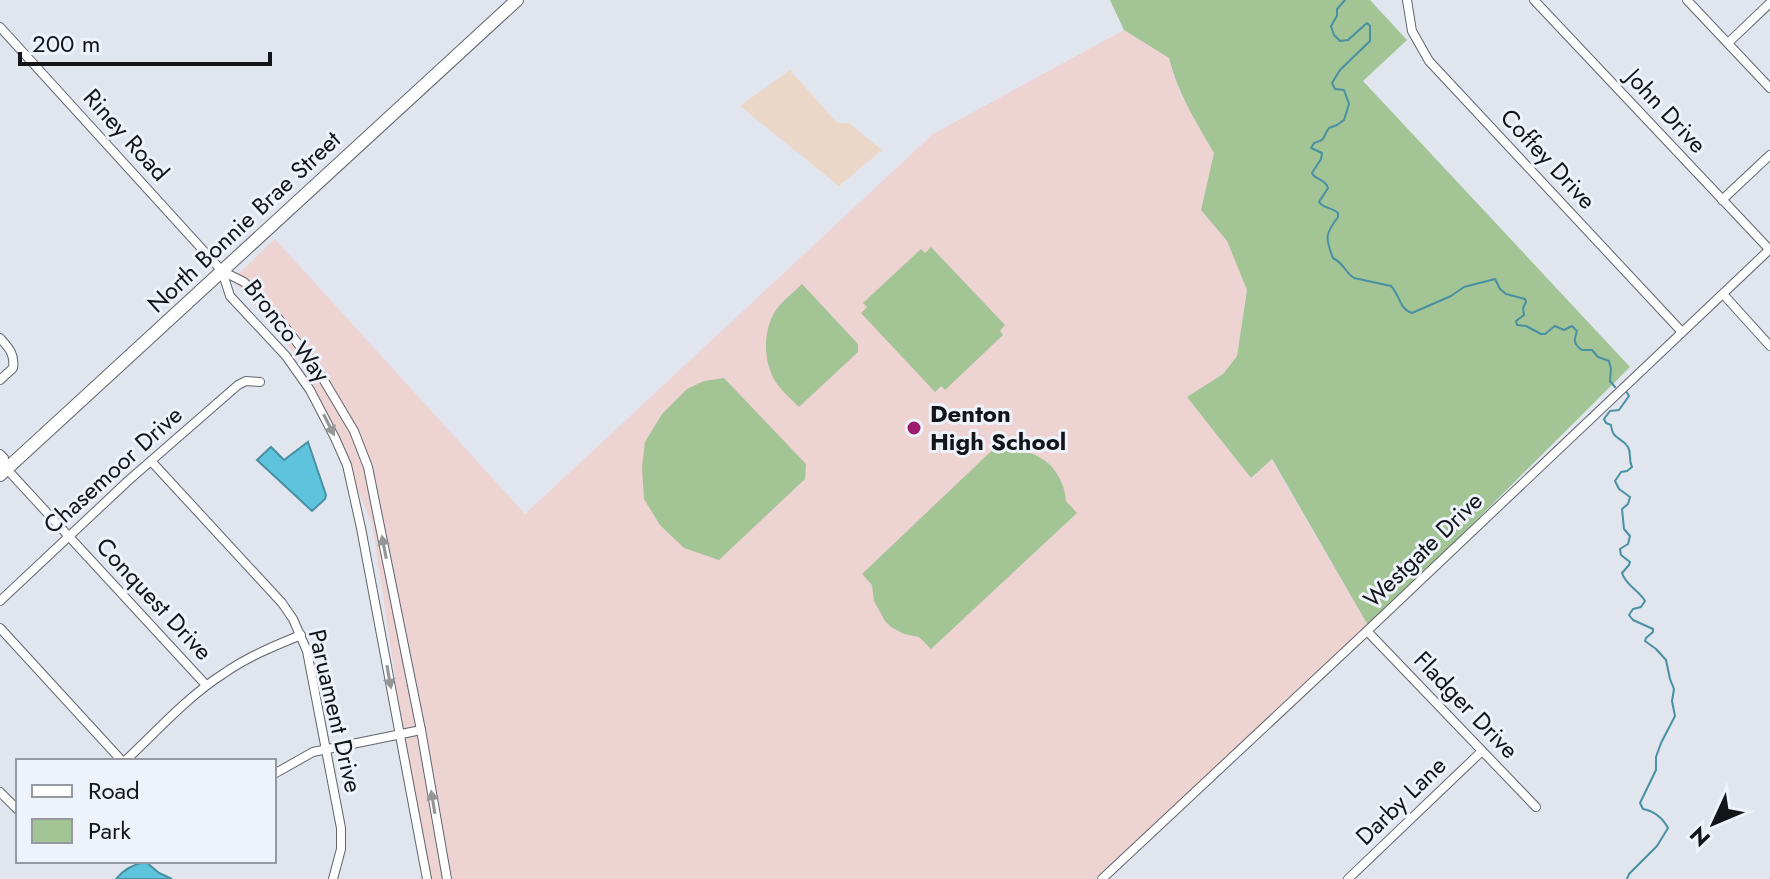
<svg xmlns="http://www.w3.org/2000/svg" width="1770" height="879" viewBox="0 0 1770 879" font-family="Jost,sans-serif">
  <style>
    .industrial { fill: #ead7c7 }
    .education { fill: #eed3d3 }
    .green { fill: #a3c495 }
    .water { fill: #5ec4dd; stroke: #4890a2; stroke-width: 2 }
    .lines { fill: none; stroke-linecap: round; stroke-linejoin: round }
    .stream { stroke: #4890a2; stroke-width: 2 }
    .street-casing { stroke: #60646c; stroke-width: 10 }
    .secondary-casing { stroke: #60646c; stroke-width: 14 }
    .street { stroke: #fff; stroke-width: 8 }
    .secondary { stroke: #fff; stroke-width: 12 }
    .oneway { fill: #959697 }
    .poi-dot { fill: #9d1b6e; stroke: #edf2fb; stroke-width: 3 }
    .labels { text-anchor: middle; stroke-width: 6; stroke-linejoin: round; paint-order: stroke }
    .street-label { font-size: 24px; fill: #131518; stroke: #edf2fb }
    .poi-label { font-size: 24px; font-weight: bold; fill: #131518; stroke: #edf2fb; text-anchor: start }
  </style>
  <rect width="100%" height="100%" fill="#e0e5ee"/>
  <polygon class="industrial" points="790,70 837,123 849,123 882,150 839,186 740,106"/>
  <polygon class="education" points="1124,30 1169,58 1173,74 1182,97 1214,153 1201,210 1227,241 1247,290 1237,356 1223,374 1188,397 1251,478 1271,459 1369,627 1094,879 426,879 372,524 307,369 233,279 275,239 525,514 933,134"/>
  <g class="green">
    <path d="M 1110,0 L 1370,0 L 1407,40 L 1363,81 L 1630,367 L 1369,627 L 1272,459 L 1251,478 L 1187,397 L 1223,374 L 1237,356 L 1247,290 L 1227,241 L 1201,210 L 1214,153 C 1196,122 1177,92 1169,58 L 1124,30 Z"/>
    <polygon points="931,247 1005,325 1000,331 1003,335 945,390 941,386 935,392 861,313 867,307 863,303 921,249 925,253"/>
    <path d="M 802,284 L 858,344 L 858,352 L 799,407 C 792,400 783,392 777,384 C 762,362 762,326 779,306 C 786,298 795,291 802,284 Z"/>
    <polygon points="724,378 806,464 805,479 719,560 684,548 660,525 644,499 642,467 645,442 662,414 687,389 704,381"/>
    <path d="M 1005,438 C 1020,454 1023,448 1039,457 C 1055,465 1065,484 1066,501 L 1077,513 L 931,649 L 919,637 L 904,634 L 891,627 L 885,621 L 874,601 L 872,585 L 862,574 Z"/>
  </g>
  <g class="water">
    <polygon points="308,442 326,495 325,499 312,511 257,460 271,447 284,460"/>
    <path d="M 146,862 L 159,873 L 172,879 L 116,879 C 124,869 133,864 146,862 Z"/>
  </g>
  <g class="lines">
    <g class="stream">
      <path d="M 1345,0 L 1337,9 L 1337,16 L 1331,26 L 1334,35 L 1340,41 L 1348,40 L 1367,23 L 1370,26 L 1370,41 L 1340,70 L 1332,83 L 1335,89 L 1344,90 L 1349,104 L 1344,120 L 1337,125 L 1329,128 C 1322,137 1327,140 1314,143 L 1311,148 L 1322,153 L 1321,159 L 1312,173 C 1316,181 1325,178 1328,188 L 1319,202 C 1324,209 1332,207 1338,213 L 1338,217 C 1325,234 1325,238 1333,258 C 1346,265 1344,272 1354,278 L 1391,286 C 1400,295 1399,309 1412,313 L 1451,296 L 1464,287 L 1495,279 L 1500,289 L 1506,294 L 1525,299 L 1526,302 L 1523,308 L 1524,315 L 1516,321 L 1517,325 L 1526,326 L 1541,334 L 1545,334 L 1555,326 L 1564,330 L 1572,326 L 1577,331 C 1574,340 1573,344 1582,350 L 1592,350 L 1598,357 L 1609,361 L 1611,369 L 1610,381 L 1615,387"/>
      <path d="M 1626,391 L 1629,396 L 1619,410 L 1610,411 L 1604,419 L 1606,423 L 1611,425 C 1613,441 1621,436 1628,447 C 1632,454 1628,459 1632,467 L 1627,471 L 1621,472 L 1615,481 L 1619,489 L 1630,497 L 1628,504 L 1622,509 L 1624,529 L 1630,536 L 1628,544 L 1620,549 L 1621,555 L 1630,562 L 1629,565 L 1622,573 C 1626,586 1639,590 1645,601 L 1641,607 L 1633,609 L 1629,615 L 1633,620 L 1653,629 L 1653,632 L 1646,638 L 1645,641 L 1656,649 L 1666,660 L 1670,679 L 1674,689 L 1672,701 L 1675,716 L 1661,743 L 1656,757 L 1656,770 L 1640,803 L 1643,809 C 1654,811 1662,817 1668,828 L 1657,846 L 1629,874 L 1627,879"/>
    </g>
    <defs>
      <g id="street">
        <polyline points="1407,0 1412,31 1429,61 1682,332"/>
        <polyline points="1534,0 1769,249"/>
        <polyline points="1687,0 1770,88"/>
        <polyline points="0,27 222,271 244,282 278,318 316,367 354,431 368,467 374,497 421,730 447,879"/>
        <polyline points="1728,43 1770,3"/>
        <polyline points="1722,200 1770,155"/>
        <polyline points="222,271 230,296 286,356 310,390 335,438 347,465 361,528 427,879"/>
        <polyline points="1723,294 1770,346"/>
        <path d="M 0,338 C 9,348 15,354 13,368 L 0,380"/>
        <polyline points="0,454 4,458 3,465 206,685"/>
        <polyline points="151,461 282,603 293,619 307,651 341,828 341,849 333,879"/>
        <polyline points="0,601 129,480 238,385 246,381 260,382"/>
        <polyline points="0,628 122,761"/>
        <polyline points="1367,631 1536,807"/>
        <path d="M 125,761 C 156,732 187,697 223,674 C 247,657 274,646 301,635"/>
        <polyline points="274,774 313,752 421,730"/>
        <polyline points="0,792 18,810"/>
        <polyline points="1102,879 1367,631 1770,249"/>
        <polyline points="1348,879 1482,751"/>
      </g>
      <polyline id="secondary" points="0,475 517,0"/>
    </defs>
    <use href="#street" class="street-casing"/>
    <use href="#secondary" class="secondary-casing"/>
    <use href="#street" class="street"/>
    <use href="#secondary" class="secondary"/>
  </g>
  <defs><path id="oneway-solid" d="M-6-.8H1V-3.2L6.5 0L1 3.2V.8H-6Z" transform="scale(2)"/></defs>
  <g class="oneway">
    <use href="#oneway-solid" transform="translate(329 425) rotate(63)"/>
    <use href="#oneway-solid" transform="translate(384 547) rotate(-101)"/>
    <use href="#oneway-solid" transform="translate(389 677) rotate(80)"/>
    <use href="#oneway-solid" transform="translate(433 802) rotate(-99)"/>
  </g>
  <circle class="poi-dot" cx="914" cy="428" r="8"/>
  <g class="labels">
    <g class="street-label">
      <text transform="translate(1666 111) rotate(47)" y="8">John Drive</text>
      <text transform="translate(126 135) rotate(48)" y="8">Riney Road</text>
      <text transform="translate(1548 159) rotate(47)" y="8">Coffey Drive</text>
      <text transform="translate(244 222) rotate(-43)" y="8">North Bonnie Brae Street</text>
      <text transform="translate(287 331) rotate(52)" y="8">Bronco Way</text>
      <text transform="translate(113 470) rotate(-42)" y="8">Chasemoor Drive</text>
      <text transform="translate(1423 550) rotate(-44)" y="8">Westgate Drive</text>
      <text transform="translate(154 599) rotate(47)" y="8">Conquest Drive</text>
      <text transform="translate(1466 705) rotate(46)" y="8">Fladger Drive</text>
      <text transform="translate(335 711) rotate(77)" y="8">Paruament Drive</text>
      <text transform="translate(1401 801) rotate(-44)" y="8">Darby Lane</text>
    </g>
    <g class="poi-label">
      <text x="930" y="422">Denton<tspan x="930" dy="28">High School</tspan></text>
    </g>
  </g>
  <rect x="16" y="759" width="260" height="104" fill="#edf2fb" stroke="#969aa0" stroke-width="2"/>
  <rect x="32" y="785" width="40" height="12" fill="#ffffff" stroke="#969aa0" stroke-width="2"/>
  <text x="88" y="799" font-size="24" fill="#131518">Road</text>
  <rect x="32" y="819" width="40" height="24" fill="#a3c495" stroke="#969aa0" stroke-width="2"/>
  <text x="88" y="839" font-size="24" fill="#131518">Park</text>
  <g transform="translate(1714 823) rotate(226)" stroke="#edf2fb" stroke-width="6" paint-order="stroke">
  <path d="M0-6L14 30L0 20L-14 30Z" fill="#131518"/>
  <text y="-12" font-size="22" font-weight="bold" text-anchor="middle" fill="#131518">N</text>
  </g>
  <path d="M20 52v12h250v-12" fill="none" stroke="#131518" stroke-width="4"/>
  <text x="32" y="52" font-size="24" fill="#131518" stroke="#edf2fb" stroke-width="6" paint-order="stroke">200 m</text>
</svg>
